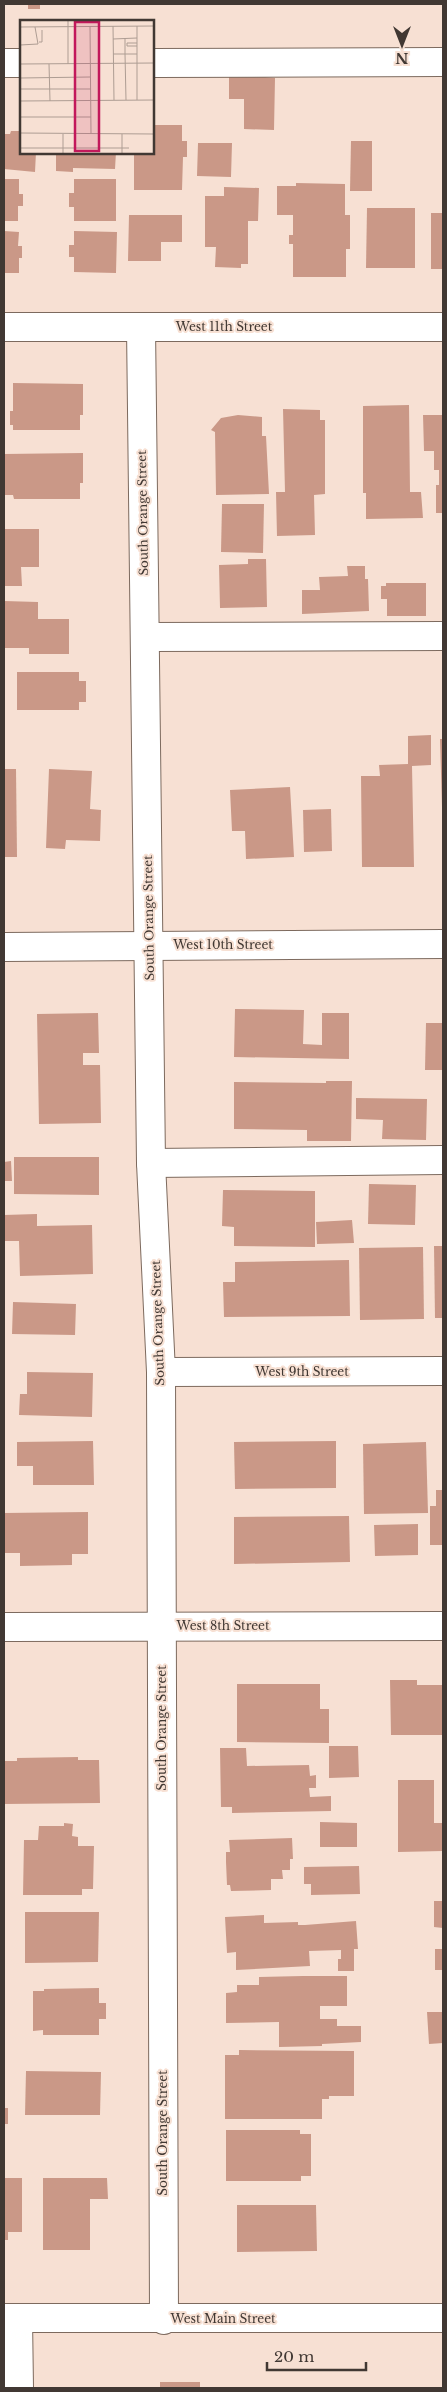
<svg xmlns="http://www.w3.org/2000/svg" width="447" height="2392" viewBox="0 0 447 2392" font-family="'Libre Baskerville',serif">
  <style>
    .building { fill: #ca9887 }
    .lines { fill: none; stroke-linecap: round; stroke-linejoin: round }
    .minor-casing { stroke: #7d6a5e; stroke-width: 30 }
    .major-casing { stroke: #7d6a5e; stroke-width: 30 }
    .minor { stroke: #fff; stroke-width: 28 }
    .major { stroke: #fff; stroke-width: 28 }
    .labels { text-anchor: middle; stroke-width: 4; stroke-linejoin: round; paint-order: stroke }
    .street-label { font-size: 12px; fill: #413833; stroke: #f7e0d3 }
    .inset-road { fill: none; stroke: #ae9d93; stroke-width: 1 }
    .view { fill: #c2185b; fill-opacity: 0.15; stroke: #c2185b; stroke-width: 2.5 }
    .inset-edge { fill: none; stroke: #413833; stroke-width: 2.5 }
  </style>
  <rect width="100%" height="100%" fill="#f7e0d3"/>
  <g class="building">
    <rect x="28" y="4" width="12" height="5"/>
    <polygon points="246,72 266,72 265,77 275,78 274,130 244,129 244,99 229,99 229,77 246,77"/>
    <polygon points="152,125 182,125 182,141 187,141 187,157 183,157 182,190 134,190 134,152 152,152"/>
    <polygon points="11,131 21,131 21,152 36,152 35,172 4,169 4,134 10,134"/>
    <polygon points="351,141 372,141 372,191 350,191"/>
    <polygon points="198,143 232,143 231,177 197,176"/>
    <polygon points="56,152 116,152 115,169 73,168 73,172 56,171"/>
    <polygon points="4,179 19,179 19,194 23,194 23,206 18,206 18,221 4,221"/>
    <polygon points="74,179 116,179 116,221 74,221 74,207 69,207 69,193 74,193"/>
    <polygon points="296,183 345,184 345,215 350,215 350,249 346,249 346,277 293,277 293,244 289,244 289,235 293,235 293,215 277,215 277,186 296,186"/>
    <polygon points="224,187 259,188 258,221 248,221 248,264 241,264 241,268 215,267 216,247 205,247 205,196 224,196"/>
    <polygon points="367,208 415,208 415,268 366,268"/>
    <rect x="431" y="213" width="12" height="56"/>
    <polygon points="129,215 182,215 182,242 161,242 161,261 128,261"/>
    <polygon points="4,231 19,232 18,246 22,246 22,258 19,258 19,273 4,273"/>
    <polygon points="74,231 117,232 116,273 74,272 74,257 69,257 69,245 74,245"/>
    <polygon points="13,383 83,384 83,415 80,415 80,430 13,430 13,425 10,425 10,411 13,411"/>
    <polygon points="409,405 410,492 421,492 423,518 366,519 366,493 363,493 363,406"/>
    <polygon points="283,409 320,410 320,420 325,420 325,494 314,495 315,535 277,536 276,492 285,492"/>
    <polygon points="238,415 262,417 262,436 266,436 269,494 216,495 215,432 211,430 221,418"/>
    <polygon points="423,415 443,415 443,513 436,513 436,485 439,485 439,470 434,470 434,451 424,451"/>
    <polygon points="83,453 83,483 80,483 80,499 14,499 13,495 4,495 4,454"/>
    <polygon points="222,504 264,504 263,553 221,552"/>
    <polygon points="4,529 39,529 39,567 21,567 22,586 4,586"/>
    <polygon points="248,559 266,559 267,607 220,608 219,565 248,564"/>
    <polygon points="347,566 365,566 365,579 368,579 369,611 302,614 302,590 320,590 319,577 348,576"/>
    <polygon points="386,583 426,583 426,616 387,616 387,599 381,599 381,586 386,586"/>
    <polygon points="4,601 38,602 38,619 69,619 69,654 29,654 29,648 4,648"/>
    <polygon points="17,672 79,672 79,681 86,681 86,702 79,702 79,710 17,710"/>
    <polygon points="431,735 431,765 412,766 414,867 362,867 361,776 380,776 379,765 408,764 408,736"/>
    <polygon points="440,739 443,739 443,807 442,807"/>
    <polygon points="4,769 16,769 17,857 4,857"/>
    <polygon points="49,769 92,771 90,809 101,810 100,841 66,840 65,849 46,848"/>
    <polygon points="290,787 294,857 246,859 245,831 232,831 230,790"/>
    <polygon points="331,809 332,851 304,852 303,810"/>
    <polygon points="235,1009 304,1010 303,1044 322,1045 322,1013 349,1013 349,1059 234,1057"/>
    <polygon points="98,1013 99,1053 83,1053 83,1065 100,1065 101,1123 39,1124 37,1014"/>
    <polygon points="426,1023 443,1023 443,1070 425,1070"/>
    <polygon points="326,1081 352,1081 351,1141 307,1141 307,1130 234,1129 234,1082 326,1083"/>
    <polygon points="356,1098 427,1099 426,1140 382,1139 383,1120 356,1119"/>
    <polygon points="14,1157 99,1157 99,1195 14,1194"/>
    <polygon points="11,1161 12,1181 4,1181 4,1162"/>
    <polygon points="369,1184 416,1185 415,1225 368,1224"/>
    <polygon points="223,1190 315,1191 315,1247 234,1246 234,1227 222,1226"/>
    <polygon points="37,1214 37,1226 92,1225 93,1274 20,1276 19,1241 4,1241 4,1215"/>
    <polygon points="352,1220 354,1243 317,1244 316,1222"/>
    <polygon points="434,1246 443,1246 443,1318 435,1318"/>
    <polygon points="423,1247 424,1319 360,1320 359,1248"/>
    <polygon points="349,1260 350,1316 224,1317 223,1282 235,1282 235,1262"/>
    <polygon points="13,1302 76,1304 75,1335 12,1334"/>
    <polygon points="27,1372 93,1373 92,1417 19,1415 20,1394 27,1394"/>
    <polygon points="93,1441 94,1485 33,1485 33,1466 17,1466 17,1442"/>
    <polygon points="336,1441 336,1488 235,1489 234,1442"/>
    <polygon points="426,1442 428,1513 364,1514 363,1444"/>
    <polygon points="436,1490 443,1490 443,1545 430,1545 430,1506 436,1506"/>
    <polygon points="88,1512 88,1554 72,1554 72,1565 20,1566 20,1553 4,1553 4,1513"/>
    <polygon points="349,1516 350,1562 234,1564 234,1517"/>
    <polygon points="418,1524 418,1555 375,1556 374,1525"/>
    <polygon points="390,1680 417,1680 417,1685 443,1685 443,1735 391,1735"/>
    <polygon points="237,1684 320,1684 320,1709 329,1709 329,1743 237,1742"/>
    <polygon points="329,1746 358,1746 359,1777 329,1778"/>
    <polygon points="220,1748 246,1748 247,1766 309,1765 310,1776 316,1775 316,1788 309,1788 310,1797 331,1796 331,1811 232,1813 232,1807 221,1807"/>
    <polygon points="78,1757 78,1760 99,1760 100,1803 4,1804 4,1761 17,1761 17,1758"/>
    <polygon points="398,1780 434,1780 434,1823 443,1823 443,1851 398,1852"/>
    <polygon points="320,1822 357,1823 357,1847 320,1847"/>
    <polygon points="64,1823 73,1824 72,1836 78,1837 78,1846 94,1846 93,1889 82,1889 82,1895 23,1895 24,1840 38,1840 39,1826 64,1826"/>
    <polygon points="292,1838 293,1859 290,1859 290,1870 282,1870 283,1879 271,1879 271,1890 231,1891 230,1885 227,1885 226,1862 226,1852 230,1852 229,1840"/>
    <polygon points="359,1866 360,1894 311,1895 311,1884 304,1884 304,1867"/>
    <polygon points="434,1901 443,1901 443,1928 434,1927"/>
    <polygon points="25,1912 99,1912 98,1962 25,1963"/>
    <polygon points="264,1915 264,1923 298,1922 298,1925 305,1925 356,1921 358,1949 354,1949 354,1971 338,1971 338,1959 341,1959 341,1950 309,1951 310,1966 236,1970 236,1952 227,1953 225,1917"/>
    <rect x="435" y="1949" width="8" height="21"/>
    <polygon points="303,1976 347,1976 347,2006 320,2006 320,2019 337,2019 337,2026 361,2026 361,2042 322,2044 322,2046 279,2047 279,2022 226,2023 226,1993 237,1992 237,1985 259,1985 259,1977"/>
    <polygon points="99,1988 99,2003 106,2003 106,2019 99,2019 99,2035 43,2035 43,2030 33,2031 33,1991 44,1991 44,1989"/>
    <polygon points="427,2012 443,2012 443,2043 429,2044"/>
    <polygon points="239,2050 354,2051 354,2096 329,2096 329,2099 322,2099 322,2119 225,2119 225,2055 239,2055"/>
    <polygon points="26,2071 101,2072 100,2115 25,2115"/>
    <rect x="4" y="2108" width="4" height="16"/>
    <polygon points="226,2130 300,2130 300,2134 311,2134 311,2176 301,2176 301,2181 226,2181"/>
    <polygon points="4,2178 22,2178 22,2232 8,2232 8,2240 4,2240"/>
    <polygon points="43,2178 107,2178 108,2199 90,2199 90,2250 43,2250"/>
    <polygon points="237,2205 316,2205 317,2251 237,2252"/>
    <rect x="160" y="2382" width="40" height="6"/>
  </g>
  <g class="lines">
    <defs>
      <g id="minor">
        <polyline points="4,63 21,63"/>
        <polyline points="152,63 443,62"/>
        <polyline points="4,327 443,327"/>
        <polyline points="141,327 151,1163 161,1372 164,2320"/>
        <polyline points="145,637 443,636"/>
        <polyline points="4,947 443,944"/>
        <polyline points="151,1163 443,1160"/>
        <polyline points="161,1372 443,1371"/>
        <polyline points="18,2318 19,2388"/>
      </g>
      <g id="major">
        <polyline points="4,1627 443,1626"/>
        <polyline points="4,2318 443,2318"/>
      </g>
    </defs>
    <use href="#minor" class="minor-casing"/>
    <use href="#major" class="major-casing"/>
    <use href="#minor" class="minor"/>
    <use href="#major" class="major"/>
  </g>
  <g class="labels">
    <g class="street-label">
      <text x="224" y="331">West 11th Street</text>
      <text transform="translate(143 513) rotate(-91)" y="4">South Orange Street</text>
      <text transform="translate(149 918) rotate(-91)" y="4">South Orange Street</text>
      <text x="223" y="949">West 10th Street</text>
      <text transform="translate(158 1323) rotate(-92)" y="4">South Orange Street</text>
      <text x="302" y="1376">West 9th Street</text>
      <text x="223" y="1630">West 8th Street</text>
      <text transform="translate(162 1728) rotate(-90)" y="4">South Orange Street</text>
      <text transform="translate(163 2133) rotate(-90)" y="4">South Orange Street</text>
      <text x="223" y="2323">West Main Street</text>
    </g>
  </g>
  <g transform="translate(20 20)">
    <rect width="134" height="134" fill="#f7e0d3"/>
    <path class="inset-road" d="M 70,6 L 71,114M 93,6 L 94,80M 117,6 L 117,80M 0,7 L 134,6M 105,18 L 105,34 L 117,34M 93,19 L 117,18M 19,22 L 22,22 L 22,10M 117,23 L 107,23 L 107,26 L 117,26M 0,25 L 18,24 L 15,7M 93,34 L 105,34 L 106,80M 0,44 L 134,43M 29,44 L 30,81M 48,44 L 48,0M 0,58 L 70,57M 0,69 L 71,69M 0,81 L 134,80M 0,97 L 71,97M 0,113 L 134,114M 0,128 L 109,128M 43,134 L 43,114M 102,134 L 102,114"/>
    <path class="view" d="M 55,2 L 79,2 L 79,131 L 55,131 Z"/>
    <rect width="134" height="134" class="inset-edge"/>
  </g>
  <rect width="447" height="2392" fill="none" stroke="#413833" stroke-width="10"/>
  <g transform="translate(402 45) rotate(180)" stroke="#f7e0d3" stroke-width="4" paint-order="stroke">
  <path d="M0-4L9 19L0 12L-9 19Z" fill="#413833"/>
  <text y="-8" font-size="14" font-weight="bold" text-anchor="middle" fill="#413833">N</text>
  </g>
  <path d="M267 2362v8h99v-8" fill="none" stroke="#413833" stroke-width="2.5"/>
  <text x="274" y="2362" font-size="15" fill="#413833" stroke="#f7e0d3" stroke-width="4" paint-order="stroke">20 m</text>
</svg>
